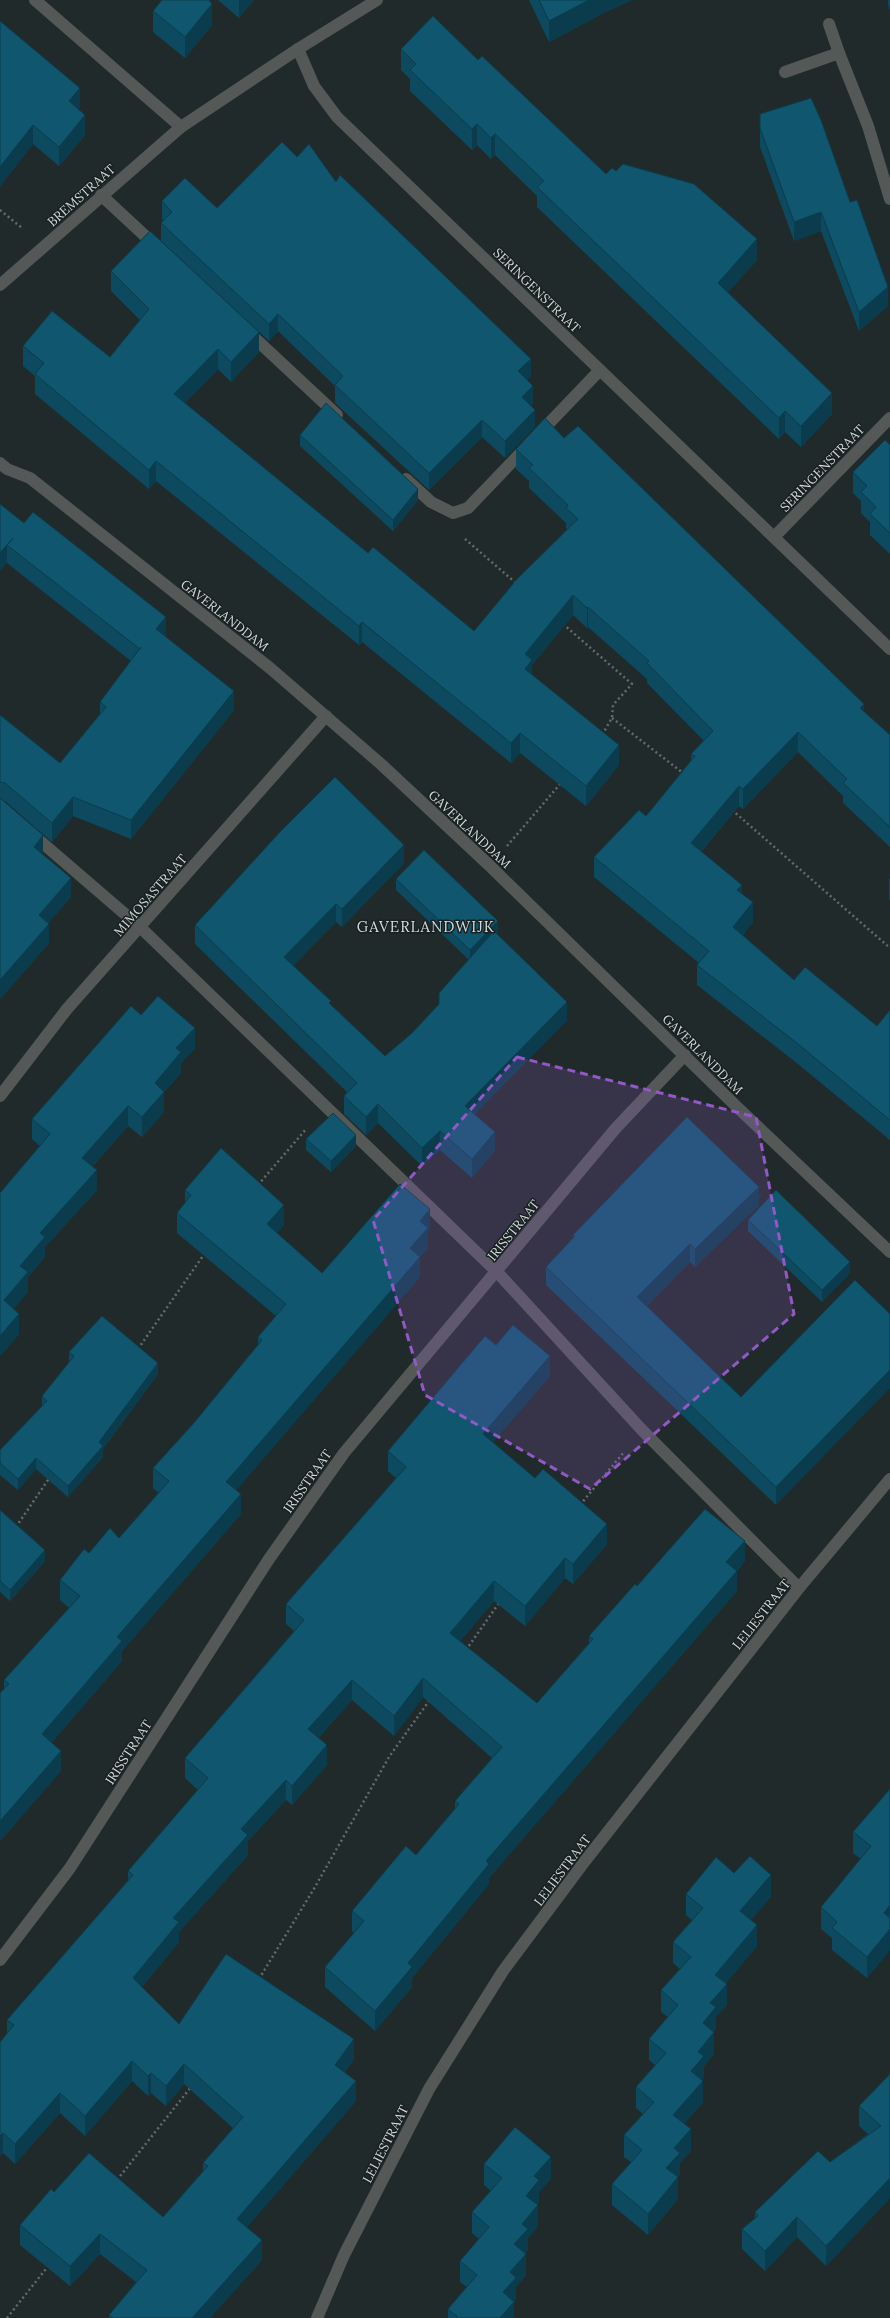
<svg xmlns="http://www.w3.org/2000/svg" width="890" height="2318" viewBox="0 0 890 2318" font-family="Lora,serif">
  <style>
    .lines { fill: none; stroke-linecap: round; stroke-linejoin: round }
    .path { stroke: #636b6b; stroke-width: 2.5; stroke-dasharray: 2 3; stroke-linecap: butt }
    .minor { stroke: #545857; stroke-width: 12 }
    .wall { fill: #0d4a5f }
    .shaded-wall { fill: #0a3c4d }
    .building { fill: #0f566e; stroke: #0a3c4d }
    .marked { fill: #9158c6; fill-opacity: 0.2; stroke: #9158c6; stroke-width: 3; stroke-dasharray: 8 5; stroke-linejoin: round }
    .labels { text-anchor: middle; stroke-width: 3; stroke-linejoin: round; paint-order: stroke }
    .street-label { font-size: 13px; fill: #d4dada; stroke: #182021 }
    .quarter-label { font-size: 15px; letter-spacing: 1px; fill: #d4dada; stroke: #182021 }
  </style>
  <rect width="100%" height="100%" fill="#212a2a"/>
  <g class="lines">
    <g class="path">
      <polyline points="0,210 22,228"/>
      <polyline points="465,539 517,584"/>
      <polyline points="563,624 632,684 613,705 612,718 602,735"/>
      <polyline points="612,718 683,773"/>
      <polyline points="732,810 890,948"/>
      <polyline points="507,846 561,783"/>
      <polyline points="258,1185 307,1128"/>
      <polyline points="138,1349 205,1253"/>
      <polyline points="580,1505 624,1452"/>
      <polyline points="16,1527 50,1477"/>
      <polyline points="466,1650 499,1603"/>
      <polyline points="259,1979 315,1887 389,1757 429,1701"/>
      <polyline points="117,2180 191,2087"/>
      <polyline points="7,2318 49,2265"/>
    </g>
    <g class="minor">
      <polyline points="35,0 181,127"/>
      <polyline points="829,24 839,53"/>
      <polyline points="298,49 314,86 337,117 890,649"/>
      <polyline points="785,72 839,53 868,126 890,199"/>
      <polyline points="101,195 157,247"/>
      <polyline points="0,285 181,127 298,49 377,0"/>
      <polyline points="247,331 337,415"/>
      <polyline points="0,463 7,469 30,478 270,668 382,765 490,866 737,1107 890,1252"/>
      <polyline points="406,479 431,502 453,513 468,508 600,370"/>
      <polyline points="774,537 890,418"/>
      <polyline points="32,834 140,927 497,1272 642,1430 799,1588"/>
      <polyline points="0,1096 67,1009 326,716"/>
      <polyline points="0,1960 70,1868 269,1559 344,1453 616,1128 685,1055"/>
      <polyline points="317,2318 344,2255 429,2089 503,1971 585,1861 799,1588 890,1479"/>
    </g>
  </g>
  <g class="wall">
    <polygon points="218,0 254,0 239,18"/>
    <polygon points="529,0 632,0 604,13 549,42"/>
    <polygon points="888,0 890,0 890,11 888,5"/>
    <polygon points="153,11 212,25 185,58 153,32"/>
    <polygon points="0,21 80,108 78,109 85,135 59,166 33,144 0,186"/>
    <polygon points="401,49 478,60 606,174 616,171 757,260 728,292 832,414 801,447 785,432 779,439 537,207 537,196 495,155 491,159 477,145 472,150 410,91 410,79 401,70"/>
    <polygon points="760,114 850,202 888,306 859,331 821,231 794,241 760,147"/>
    <polygon points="297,157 336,182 531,376 527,380 533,403 531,406 535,427 505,458 482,437 429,490 335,403 335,386 278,331 269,341 161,241 161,223 164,221 162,219 162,201 217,208"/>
    <polygon points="111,271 259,352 231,382 218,369 185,403 368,553 474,631 567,529 566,528 566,523 529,488 529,481 516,469 516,449 564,438 864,712 890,735 890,847 843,803 843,796 798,752 743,809 739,806 701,852 742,894 753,922 743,935 794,980 877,1026 890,1010 890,1140 798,1064 697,985 697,965 699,963 594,877 594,857 646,816 691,760 691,754 704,741 647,683 647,679 588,627 587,628 573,615 532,665 532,675 619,765 586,806 520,753 511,763 362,642 359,645 156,481 149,489 35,394 35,376 23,366 23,346 110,357 140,320 111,291"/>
    <polygon points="300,435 418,500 393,531 300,446"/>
    <polygon points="890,445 890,554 870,535 870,522 861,513 861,501 853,493 853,472"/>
    <polygon points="0,504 166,636 165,636 234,710 131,839 73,816 52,842 5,801 3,801 43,854 43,855 71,897 48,923 49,943 0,999 0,715 60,763 100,714 100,702 131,661 7,563"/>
    <polygon points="404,863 342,927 336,922 293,966 331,1005 385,1056 412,1033 439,1004 469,960 396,890 396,879 498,932 496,934 567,1020 474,1115 495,1151 472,1178 440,1150 422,1166 378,1123 366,1135 344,1114 344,1096 347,1092 195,944 195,925"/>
    <polygon points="890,878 890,901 889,899 889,879"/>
    <polygon points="141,1015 195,1048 181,1063 181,1073 164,1092 164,1112 142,1137 128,1126 92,1167 97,1190 45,1247 45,1257 28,1277 28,1292 13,1309 19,1334 0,1356 0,1193 40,1146 32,1139 32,1119"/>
    <polygon points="306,1139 356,1146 331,1172 306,1150"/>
    <polygon points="185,1190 284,1225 277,1233 322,1273 430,1229 428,1232 428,1248 420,1257 420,1277 236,1490 241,1514 122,1651 122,1661 52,1742 61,1771 0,1841 0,1693 4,1689 4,1680 69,1608 60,1600 60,1580 89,1553 119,1538 159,1493 153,1488 153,1468 193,1424 258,1345 258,1337 276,1316 177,1233 177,1213 185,1203"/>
    <polygon points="759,1205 695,1267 690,1262 647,1306 741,1397 855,1280 776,1505 546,1285 546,1267 573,1238 573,1235"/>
    <polygon points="748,1220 850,1273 822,1302 748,1231"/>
    <polygon points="496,1345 550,1376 493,1442 607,1544 573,1584 565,1578 525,1626 494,1601 460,1641 537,1703 589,1644 589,1636 637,1586 745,1561 737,1571 737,1591 489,1878 489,1884 412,1978 412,1987 375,2031 325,1987 325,1967 354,1933 352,1931 352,1911 416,1855 455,1809 455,1801 492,1758 423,1697 394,1736 352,1700 318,1738 327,1765 292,1805 286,1800 248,1841 248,1855 179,1932 179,1942 142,1987 179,2024 354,2059 345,2072 356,2101 247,2227 262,2260 210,2318 109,2318 109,2315 136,2282 100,2254 70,2286 20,2245 20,2225 54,2192 163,2217 203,2171 203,2163 233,2128 184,2084 166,2106 151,2093 148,2096 132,2081 85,2136 60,2113 15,2164 3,2153 0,2156 7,2033 7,2020 128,1881 128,1871 198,1790 185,1778 185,1758 294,1631 286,1624 286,1604 396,1478 388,1471 388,1451"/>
    <polygon points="69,1352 158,1374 103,1449 103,1457 68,1497 36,1469 18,1490 0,1475 0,1450 42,1406 42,1396 69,1363"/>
    <polygon points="0,1510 45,1561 10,1601 0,1592"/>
    <polygon points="890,1789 890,1950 867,1978 832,1950 832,1938 821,1929 821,1907 861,1859 853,1853 853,1832"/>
    <polygon points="734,1873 771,1897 751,1920 757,1946 726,1983 727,2005 716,2017 716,2028 713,2032 714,2054 704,2066 704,2077 702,2080 703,2102 684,2124 691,2151 680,2163 680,2174 678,2177 678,2199 648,2235 612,2205 612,2184 631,2162 624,2157 624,2135 643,2114 636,2108 636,2087 655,2065 649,2060 649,2039 668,2017 661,2012 661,1990 680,1969 673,1963 673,1942 692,1920 686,1915 686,1894"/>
    <polygon points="890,2074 890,2198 826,2266 797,2237 765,2271 742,2249 742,2229 755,2219 755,2212 830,2162 868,2134 859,2126 859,2106"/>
    <polygon points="484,2164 551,2179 539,2192 539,2202 537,2204 538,2226 528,2238 528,2250 525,2253 526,2275 516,2287 516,2299 514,2302 514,2318 448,2318 448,2309 467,2287 460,2282 460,2261 479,2239 472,2233 472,2212 491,2191 484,2185"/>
  </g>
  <g class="shaded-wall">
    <polygon points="239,0 254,0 239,18"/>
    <polygon points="589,0 632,0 604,13 549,42 549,21"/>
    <polygon points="212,4 212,25 185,58 185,37"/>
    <polygon points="80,88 80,108 69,121 69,101"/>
    <polygon points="85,115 85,135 59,166 59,147"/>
    <polygon points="477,124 477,145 472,150 472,129"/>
    <polygon points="33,125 33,144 0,186 0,167"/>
    <polygon points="495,134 495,155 491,159 491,138"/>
    <polygon points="821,212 821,231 794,241 794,222"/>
    <polygon points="757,239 757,260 718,303 718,283"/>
    <polygon points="888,287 888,306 859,331 859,312"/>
    <polygon points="278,314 278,331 269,341 269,324"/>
    <polygon points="259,332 259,352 231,382 231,362"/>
    <polygon points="218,349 218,369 174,414 174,394"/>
    <polygon points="531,359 531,376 518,389 518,371"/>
    <polygon points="533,386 533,403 522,414 522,397"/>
    <polygon points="832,393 832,414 801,447 801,426"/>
    <polygon points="535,410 535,427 505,458 505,441"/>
    <polygon points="785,411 785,432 779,439 779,418"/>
    <polygon points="482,420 482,437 429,490 429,473"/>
    <polygon points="156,461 156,481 149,489 149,470"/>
    <polygon points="418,489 418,500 393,531 393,520"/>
    <polygon points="13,538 7,545 7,563 0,571 0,553"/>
    <polygon points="573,595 573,615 532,665 532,679 525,689 525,654"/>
    <polygon points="588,607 588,627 587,628 587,608"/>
    <polygon points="166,617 166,636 156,648 156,629"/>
    <polygon points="362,622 362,642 359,645 359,626"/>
    <polygon points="234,691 234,710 131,839 131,820"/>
    <polygon points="864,704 864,723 860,708"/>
    <polygon points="798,732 798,752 743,809 743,789"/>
    <polygon points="520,733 520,753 511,763 511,743"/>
    <polygon points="619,745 619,765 586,806 586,786"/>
    <polygon points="739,786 739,806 691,863 691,843"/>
    <polygon points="73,797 73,816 52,842 52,823"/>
    <polygon points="43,835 43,854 34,866 34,847"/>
    <polygon points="404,845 404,863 342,927 342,909"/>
    <polygon points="71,878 71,897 39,934 39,915"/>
    <polygon points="742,885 742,905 737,890"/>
    <polygon points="753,902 753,922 733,947 733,927"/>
    <polygon points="336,904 336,922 284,975 284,957"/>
    <polygon points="498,921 498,932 470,961 470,950"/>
    <polygon points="49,924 49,943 0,999 0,980"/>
    <polygon points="567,1002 567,1020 465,1124 465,1106"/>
    <polygon points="195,1028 195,1048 181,1063 181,1073 164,1092 164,1112 142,1137 142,1117 155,1083 176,1048"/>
    <polygon points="378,1104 378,1123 366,1135 366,1117"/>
    <polygon points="128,1106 128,1126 82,1178 82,1158"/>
    <polygon points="440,1131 440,1150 422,1166 422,1148"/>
    <polygon points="495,1132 495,1151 472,1178 472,1159"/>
    <polygon points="356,1135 356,1146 331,1172 331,1161"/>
    <polygon points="97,1170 97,1190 45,1247 45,1257 28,1277 28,1292 4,1320 4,1300 20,1266 40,1233"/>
    <polygon points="759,1187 759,1205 695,1267 695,1249"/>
    <polygon points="284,1205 284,1225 267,1244 267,1224"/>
    <polygon points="430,1209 430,1229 428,1232 428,1248 410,1268 410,1248 420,1221"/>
    <polygon points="690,1244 690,1262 637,1316 637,1297"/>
    <polygon points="420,1257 420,1277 226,1502 226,1482"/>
    <polygon points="850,1262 850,1273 822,1302 822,1290"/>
    <polygon points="19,1314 19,1334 0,1356 0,1336"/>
    <polygon points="550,1356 550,1376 483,1454 483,1434"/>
    <polygon points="158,1363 158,1374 103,1449 103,1457 68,1497 68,1486 99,1442"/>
    <polygon points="890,1370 890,1388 776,1505 776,1487"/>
    <polygon points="36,1458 36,1469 18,1490 18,1479"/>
    <polygon points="241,1494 241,1514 122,1651 122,1661 42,1754 42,1734 117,1637"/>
    <polygon points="607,1524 607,1544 573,1584 573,1564"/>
    <polygon points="745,1541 745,1561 726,1582 726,1562"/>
    <polygon points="45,1550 45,1561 10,1601 10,1590"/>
    <polygon points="565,1558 565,1578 525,1626 525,1606"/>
    <polygon points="737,1571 737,1591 489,1878 489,1884 412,1978 412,1987 375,2031 375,2011 408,1963 486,1861"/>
    <polygon points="494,1581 494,1601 450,1653 450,1633"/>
    <polygon points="423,1678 423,1697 394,1736 394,1716"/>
    <polygon points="352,1680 352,1700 308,1749 308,1729"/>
    <polygon points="327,1745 327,1765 292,1805 292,1786"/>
    <polygon points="61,1751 61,1771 0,1841 0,1821"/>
    <polygon points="286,1780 286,1800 248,1841 248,1855 179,1932 179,1942 133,1998 133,1978 173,1918 241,1829"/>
    <polygon points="771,1875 771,1897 740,1932 740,1911"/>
    <polygon points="890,1905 890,1927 884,1913"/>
    <polygon points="757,1925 757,1946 715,1996 715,1975"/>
    <polygon points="890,1929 890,1950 867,1978 867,1957"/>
    <polygon points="727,1984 727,2005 716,2017 716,2028 703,2044 703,2023 710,2003"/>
    <polygon points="714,2032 714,2054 704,2066 704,2077 691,2092 691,2071 698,2052"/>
    <polygon points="354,2039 354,2059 335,2085 335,2065"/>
    <polygon points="132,2061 132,2081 85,2136 85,2116"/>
    <polygon points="184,2064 184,2084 166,2106 166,2086"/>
    <polygon points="151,2073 151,2093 148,2096 148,2076"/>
    <polygon points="356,2081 356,2101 237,2239 237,2219"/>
    <polygon points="703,2081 703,2102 673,2136 673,2115"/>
    <polygon points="60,2093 60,2113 15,2164 15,2144"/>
    <polygon points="691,2129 691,2151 680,2163 680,2174 666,2190 666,2168 674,2148"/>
    <polygon points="3,2133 3,2153 0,2156 0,2136"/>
    <polygon points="551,2157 551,2179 539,2192 539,2202 526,2217 526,2196 534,2176"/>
    <polygon points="678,2177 678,2199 648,2235 648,2214"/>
    <polygon points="890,2178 890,2198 826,2266 826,2246"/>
    <polygon points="538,2205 538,2226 528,2238 528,2250 514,2265 514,2244 522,2224"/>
    <polygon points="797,2217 797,2237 765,2271 765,2251"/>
    <polygon points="100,2234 100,2254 70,2286 70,2266"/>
    <polygon points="262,2240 262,2260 210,2318 192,2318"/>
    <polygon points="526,2254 526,2275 516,2287 516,2299 503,2314 503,2292 510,2272"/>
    <polygon points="514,2302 514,2318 500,2318"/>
  </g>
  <g class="building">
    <polygon points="162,0 209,0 212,4 185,37 153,11"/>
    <polygon points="539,0 589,0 549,21"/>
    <polygon points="433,16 478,60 482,56 606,174 612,168 616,171 623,164 694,184 757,239 718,283 832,393 801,426 785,411 779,418 537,187 544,181 495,134 491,138 477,124 472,129 410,70 416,64 401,49"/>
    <polygon points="0,21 80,88 69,101 85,115 59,147 33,125 0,167"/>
    <polygon points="811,98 821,120 850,202 857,200 888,287 859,312 821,212 794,222 760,128 760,114"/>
    <polygon points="282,142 297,157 309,144 336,182 340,175 531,359 518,371 533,386 522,397 535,410 505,441 482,420 429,473 335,385 343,376 278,314 269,324 161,223 172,212 162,201 185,178 217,208"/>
    <polygon points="150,231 259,332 231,362 218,349 174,394 368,553 373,547 474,631 517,579 578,519 566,508 568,505 529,468 533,465 516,449 545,418 564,438 578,426 864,704 860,708 890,735 890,827 843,783 847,779 798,732 743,789 739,786 691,843 742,885 737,890 753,902 733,927 794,980 805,967 877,1026 890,1010 890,1120 798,1044 697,965 709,951 594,857 639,810 646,816 695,756 691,754 713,731 647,663 649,661 588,607 587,608 573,595 525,654 532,660 525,669 619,745 586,786 520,733 511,743 362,622 359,626 156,461 149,470 35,374 44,363 23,346 52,311 110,357 149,309 111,271"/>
    <polygon points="326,403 418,489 393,520 300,435"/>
    <polygon points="885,440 890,445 890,533 870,514 876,507 861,492 867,486 853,472"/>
    <polygon points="0,504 24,523 33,512 166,617 156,629 234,691 131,820 73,797 52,823 5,783 0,782 0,715 60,763 106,707 100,702 141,647 140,649 7,545 13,538 0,553"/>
    <polygon points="335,777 404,845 342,909 336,904 284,957 331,1001 329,1003 385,1056 412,1033 439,1004 439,993 494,931 567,1002 465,1106 495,1132 472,1159 440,1131 422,1148 378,1104 366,1117 344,1096 357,1083 195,925 279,833"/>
    <polygon points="0,798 43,835 34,847 71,878 39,915 49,924 0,980"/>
    <polygon points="424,850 498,921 470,950 396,879"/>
    <polygon points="158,996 195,1028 176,1048 181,1052 155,1083 164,1092 142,1117 128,1106 82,1158 97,1170 40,1233 45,1237 20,1266 28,1272 4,1300 19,1314 0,1336 0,1193 50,1134 32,1119 131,1006 141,1015"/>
    <polygon points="333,1113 356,1135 331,1161 306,1139"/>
    <polygon points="687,1117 759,1187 695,1249 690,1244 637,1297 741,1397 855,1280 890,1314 890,1370 776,1487 546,1267 575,1236 573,1235"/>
    <polygon points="221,1148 284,1205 267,1224 322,1273 400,1184 430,1209 420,1221 428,1228 410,1248 420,1257 226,1482 241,1494 117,1637 122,1641 42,1734 61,1751 0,1821 0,1693 9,1684 4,1680 80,1596 60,1580 84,1549 89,1553 110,1528 119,1538 169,1481 153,1468 193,1424 262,1340 258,1337 286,1304 177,1213 191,1195 185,1190"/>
    <polygon points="776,1190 850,1262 822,1290 748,1220"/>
    <polygon points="102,1316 158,1363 99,1442 103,1446 68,1486 36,1458 18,1479 0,1463 0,1450 47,1401 42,1396 74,1356 69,1352"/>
    <polygon points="513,1325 550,1356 483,1434 535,1478 543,1469 607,1524 573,1564 565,1558 525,1606 494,1581 450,1633 537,1703 593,1639 589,1636 635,1584 637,1586 705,1509 745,1541 726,1562 737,1571 486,1861 489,1864 408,1963 412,1967 375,2011 325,1967 364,1921 352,1911 406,1846 416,1855 459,1804 455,1801 502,1747 423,1678 394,1716 352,1680 308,1729 327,1745 292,1786 286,1780 241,1829 248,1835 173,1918 179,1922 133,1978 179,2024 226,1954 354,2039 335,2065 356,2081 237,2219 262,2240 192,2318 113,2318 109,2315 147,2270 100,2234 70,2266 20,2225 51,2189 54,2192 89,2153 163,2217 208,2166 203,2163 243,2117 184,2064 166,2086 151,2073 148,2076 132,2061 85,2116 60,2093 15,2144 3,2133 0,2136 0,2042 14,2025 7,2020 133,1875 128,1871 208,1778 185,1758 304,1620 286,1604 406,1467 388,1451 485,1336 496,1345"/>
    <polygon points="0,1510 45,1550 10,1590 0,1581"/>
    <polygon points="890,1789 890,1905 884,1913 890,1918 890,1929 867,1957 832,1928 837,1922 821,1907 871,1846 853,1832"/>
    <polygon points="750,1856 771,1875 740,1911 757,1925 715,1975 727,1984 710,2003 716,2007 703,2023 714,2032 698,2052 704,2056 691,2071 703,2081 673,2115 691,2129 674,2148 680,2153 666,2168 678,2177 648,2214 612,2184 642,2150 624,2135 654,2102 636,2087 666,2053 649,2039 678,2005 661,1990 691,1957 673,1942 703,1908 686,1894 716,1857 734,1873"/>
    <polygon points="890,2074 890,2178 826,2246 797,2217 765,2251 742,2229 758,2216 755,2212 818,2151 830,2162 881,2126 859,2106"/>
    <polygon points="515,2127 551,2157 534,2176 539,2180 526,2196 538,2205 522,2224 528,2229 514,2244 526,2254 510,2272 516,2278 503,2292 514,2302 500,2318 459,2318 448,2309 477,2275 460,2261 489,2227 472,2212 502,2178 484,2164"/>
  </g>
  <path class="marked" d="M 517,1057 L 756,1117 L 794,1314 L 590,1489 L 425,1395 L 373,1220 Z"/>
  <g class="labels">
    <g class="street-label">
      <text transform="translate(81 195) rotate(-42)" y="5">BREMSTRAAT</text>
      <text transform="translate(537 290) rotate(44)" y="5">SERINGENSTRAAT</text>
      <text transform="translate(822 468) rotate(-46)" y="5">SERINGENSTRAAT</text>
      <text transform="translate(225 615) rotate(38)" y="5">GAVERLANDDAM</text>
      <text transform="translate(470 829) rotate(43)" y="5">GAVERLANDDAM</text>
      <text transform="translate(150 895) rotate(-49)" y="5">MIMOSASTRAAT</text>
      <text transform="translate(703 1054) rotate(45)" y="5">GAVERLANDDAM</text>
      <text transform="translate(513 1230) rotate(-51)" y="5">IRISSTRAAT</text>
      <text transform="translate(307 1481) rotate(-55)" y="5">IRISSTRAAT</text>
      <text transform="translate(761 1614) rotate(-52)" y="5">LELIESTRAAT</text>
      <text transform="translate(128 1752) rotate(-57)" y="5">IRISSTRAAT</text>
      <text transform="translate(562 1870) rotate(-53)" y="5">LELIESTRAAT</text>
      <text transform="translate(385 2144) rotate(-63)" y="5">LELIESTRAAT</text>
    </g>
    <g class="quarter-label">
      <text x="426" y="932">GAVERLANDWIJK</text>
    </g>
  </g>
</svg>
